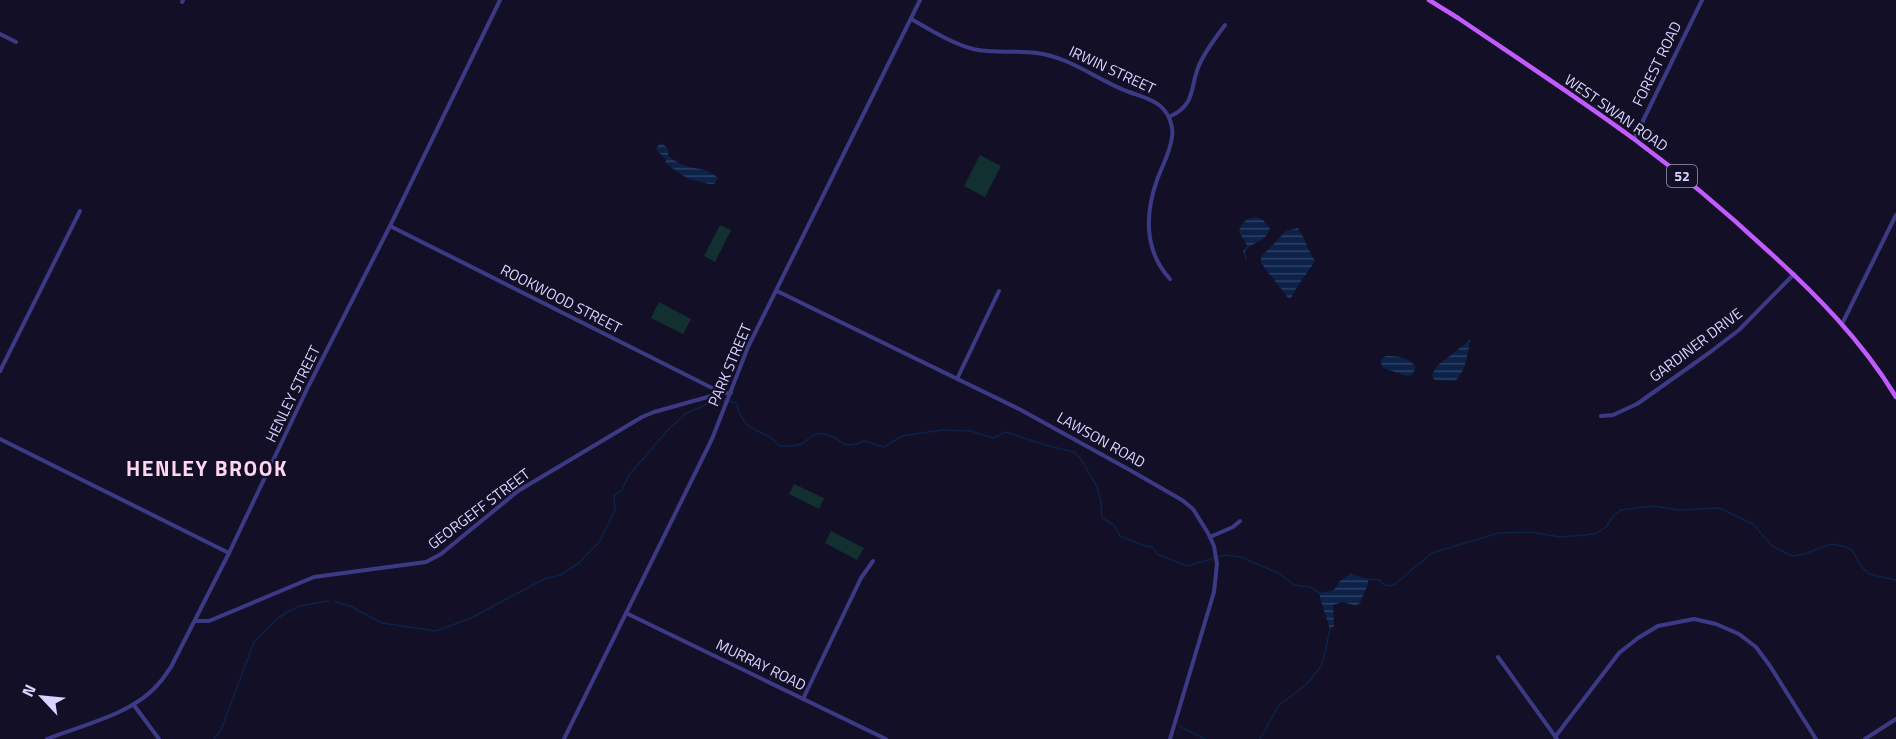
<svg xmlns="http://www.w3.org/2000/svg" width="1896" height="739" viewBox="0 0 1896 739" font-family="'Titillium Web',sans-serif">
  <style>
    .pitch { fill: #12302f }
    .water { fill: url(#water-rules) }
    .lines { fill: none; stroke-linecap: round; stroke-linejoin: round }
    .stream { stroke: #0c2248; stroke-width: 1.5 }
    .minor { stroke: #3d3a85; stroke-width: 4 }
    .major { stroke: #c25bff; stroke-width: 4.5 }
    .labels { text-anchor: middle; stroke-width: 4.5; stroke-linejoin: round; paint-order: stroke }
    .shield { fill: #130f26; stroke: #9e99be; stroke-width: 1.5 }
    .shield-label { font-size: 14px; font-weight: bold; fill: #d9d4ff }
    .street-label { font-size: 15px; fill: #d9d4ff; stroke: #130f26 }
    .district-label { font-size: 21px; font-weight: bold; letter-spacing: 1.5px; fill: #ffd6f0; stroke: #130f26 }
  </style>
  <defs>
    <pattern id="water-rules" width="6" height="5" patternUnits="userSpaceOnUse" patternTransform="scale(1.5)"><rect width="6" height="5" fill="#0c2248"/><path d="M0 2.5h6" fill="none" stroke="#2f4163"/></pattern>
  </defs>
  <rect width="100%" height="100%" fill="#130f26"/>
  <g class="pitch">
    <polygon points="980,155 1001,166 985,197 964,186"/>
    <polygon points="720,225 731,230 715,262 704,256"/>
    <polygon points="659,302 691,319 683,334 651,318"/>
    <polygon points="794,484 824,498 819,509 789,494"/>
    <polygon points="831,531 864,548 857,560 825,543"/>
  </g>
  <g class="water">
    <path d="M 662,143 L 668,149 L 668,155 C 685,173 705,164 718,178 L 714,184 L 709,184 L 688,179 L 665,163 L 666,160 L 656,149 L 659,144 Z"/>
    <path d="M 1255,217 L 1263,220 L 1270,228 C 1267,242 1253,241 1245,251 L 1247,263 L 1243,252 L 1247,245 L 1239,232 C 1242,222 1245,219 1255,217 Z"/>
    <path d="M 1298,228 C 1305,239 1308,250 1315,261 L 1297,287 L 1291,298 L 1289,299 L 1261,263 L 1261,257 L 1286,231 Z"/>
    <path d="M 1470,340 C 1467,356 1467,369 1455,381 L 1434,380 L 1432,375 L 1437,366 Z"/>
    <path d="M 1386,356 C 1399,356 1408,357 1416,367 L 1412,375 L 1407,376 L 1383,368 L 1380,360 Z"/>
    <polygon points="1351,574 1368,579 1368,584 1360,603 1356,606 1343,602 1333,605 1334,626 1330,629 1320,598 1320,593 1334,590 1340,581"/>
  </g>
  <g class="lines">
    <g class="stream">
      <path d="M 730,401 L 736,403 C 739,409 739,415 744,421 C 755,435 767,430 779,446 C 787,446 796,447 803,443 C 810,438 815,432 824,434 C 844,437 838,452 864,441 L 884,447 L 902,436 L 942,430 L 971,431 L 993,438 L 1005,432 L 1049,446 L 1074,452 L 1081,459 L 1097,487 L 1101,502 L 1102,518 L 1114,525 L 1120,536 L 1145,546 L 1153,547 L 1157,554 L 1187,566 L 1225,555 L 1241,557 L 1280,574 L 1294,585 L 1310,587 L 1320,593"/>
      <polyline points="1368,579 1380,580 1383,584 1389,586 1395,584 1432,553 1499,533 1531,532 1560,537 1586,535 1597,533 1606,527 1614,515 1621,510 1654,506 1679,510 1719,508 1753,524 1772,546 1792,556 1804,554 1832,544 1846,547 1852,550 1862,567 1869,574 1896,580"/>
      <polyline points="335,602 350,606 382,623 436,631 471,618 544,579 560,575 579,563 600,541 615,510 614,496 622,490 629,475 667,431 685,414 705,405 725,400"/>
      <polyline points="1179,726 1205,739"/>
      <polyline points="214,739 221,730 254,642 278,618 289,611 300,606 328,601"/>
      <polyline points="1260,739 1279,705 1306,685 1322,665 1330,629"/>
    </g>
    <g class="minor">
      <polyline points="182,2 183,0"/>
      <path d="M 911,19 C 931,30 951,43 973,49 C 994,54 1016,50 1037,53 C 1070,57 1099,81 1129,92 C 1140,96 1150,98 1159,105 C 1168,112 1174,125 1172,137 C 1170,153 1162,166 1157,180 C 1145,214 1144,251 1170,279"/>
      <polyline points="0,34 16,42"/>
      <path d="M 1169,117 C 1199,103 1188,86 1201,61 C 1207,49 1216,37 1225,25"/>
      <polyline points="1634,139 1702,0"/>
      <polyline points="390,226 722,393"/>
      <polyline points="777,291 1021,410 1128,469 1182,500 1193,509 1208,533 1214,546 1217,564 1214,592 1170,739"/>
      <polyline points="1842,324 1896,215"/>
      <polyline points="0,371 80,211"/>
      <polyline points="957,379 999,291"/>
      <polyline points="1601,416 1613,415 1637,404 1709,353 1739,330 1794,274"/>
      <polyline points="0,439 229,553"/>
      <polyline points="1210,537 1233,527 1240,521"/>
      <polyline points="626,613 886,739"/>
      <polyline points="195,621 209,621 314,577 426,562 441,554 518,491 642,417 654,412 722,393 731,393"/>
      <polyline points="1498,657 1557,739"/>
      <polyline points="803,699 861,578 873,561"/>
      <polyline points="133,704 159,739"/>
      <polyline points="1555,737 1619,653 1638,638 1658,626 1694,619 1716,624 1739,634 1756,647 1770,666 1816,739"/>
      <path d="M 47,739 C 83,725 136,713 160,682 C 164,678 167,672 171,667 L 229,553 L 308,387 L 390,226 L 500,0"/>
      <polyline points="564,739 712,439 748,347 920,0"/>
      <polyline points="1865,739 1896,719"/>
    </g>
    <path class="major" d="M 1429,0 L 1458,18 C 1517,58 1577,97 1634,139 C 1681,174 1725,211 1767,250 C 1816,294 1862,341 1896,397"/>
  </g>
  <g class="labels">
    <rect class="shield" x="1667" y="165" width="30" height="22" rx="4.5"/>
    <g class="shield-label">
      <text x="1682" y="181">52</text>
    </g>
    <g class="street-label">
      <text transform="translate(1657 64) rotate(-64)" y="5">FOREST ROAD</text>
      <text transform="translate(1112 70) rotate(25)" y="5">IRWIN STREET</text>
      <text transform="translate(1616 113) rotate(35)" y="5">WEST SWAN ROAD</text>
      <text transform="translate(561 299) rotate(27)" y="5">ROOKWOOD STREET</text>
      <text transform="translate(1696 345) rotate(-37)" y="5">GARDINER DRIVE</text>
      <text transform="translate(730 365) rotate(-67)" y="5">PARK STREET</text>
      <text transform="translate(293 394) rotate(-64)" y="5">HENLEY STREET</text>
      <text transform="translate(1101 440) rotate(29)" y="5">LAWSON ROAD</text>
      <text transform="translate(479 509) rotate(-37)" y="5">GEORGEFF STREET</text>
      <text transform="translate(761 665) rotate(26)" y="5">MURRAY ROAD</text>
    </g>
    <g class="district-label">
      <text x="207" y="476">HENLEY BROOK</text>
    </g>
  </g>
  <g transform="translate(42 697) rotate(296)" stroke="#130f26" stroke-width="4.5" paint-order="stroke">
  <path d="M0-4.5L10 22L0 15L-10 22Z" fill="#d9d4ff"/>
  <text y="-9" font-size="16" font-weight="bold" text-anchor="middle" fill="#d9d4ff">N</text>
  </g>
</svg>
